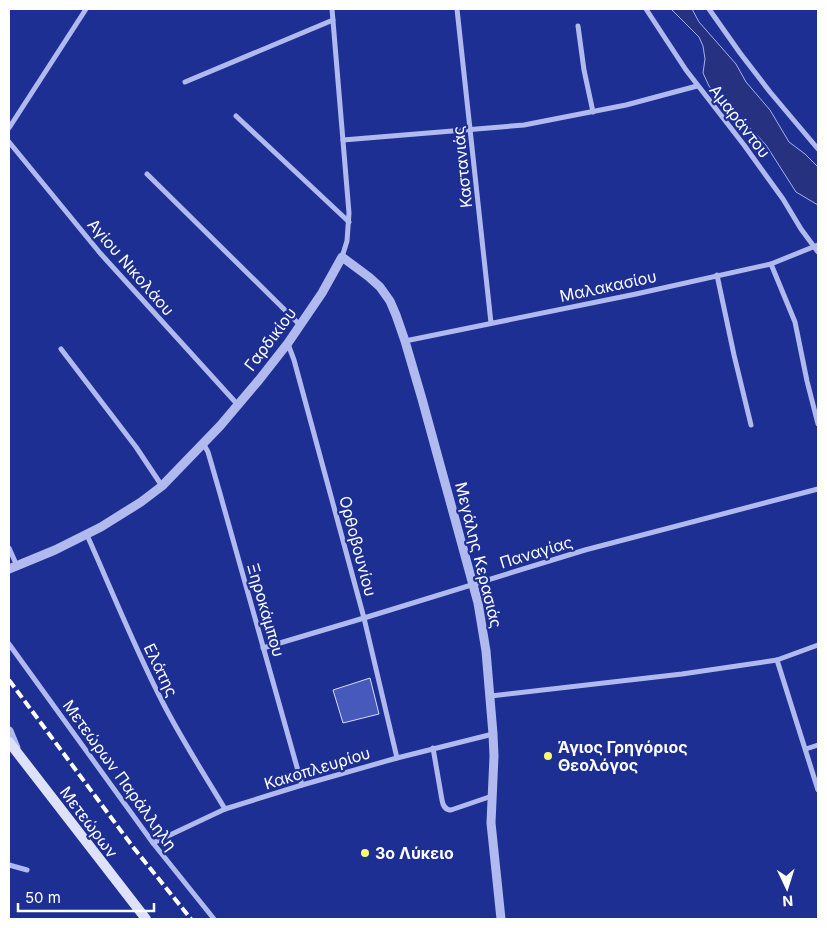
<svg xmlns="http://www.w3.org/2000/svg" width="827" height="928" viewBox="0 0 827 928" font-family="Inter,sans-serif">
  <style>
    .water { fill: #26327f; stroke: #a4b1f0 }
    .building { fill: #4759ba; stroke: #d6dcfa }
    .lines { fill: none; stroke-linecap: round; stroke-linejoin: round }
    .minor { stroke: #b0baee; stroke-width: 5 }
    .tertiary { stroke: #b0baee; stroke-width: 9 }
    .secondary { stroke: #dde1fa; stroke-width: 10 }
    .rail { stroke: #fff; stroke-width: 4; stroke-dasharray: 9 4; stroke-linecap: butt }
    .poi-dot { fill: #fcfc70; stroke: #1e2f93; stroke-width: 2 }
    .labels { text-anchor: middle; stroke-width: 4.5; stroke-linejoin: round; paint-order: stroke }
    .street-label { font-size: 16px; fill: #fff; stroke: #1e2f93 }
    .poi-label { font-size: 16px; font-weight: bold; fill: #fff; stroke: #1e2f93; text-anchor: start }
  </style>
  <rect width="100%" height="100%" fill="#1e2f93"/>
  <polygon class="water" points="671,9 692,9 699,22 736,64 746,82 770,110 789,142 805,154 818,167 818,205 796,192 766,145 753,131 741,121 731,116 721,103 709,86 703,73 705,59 703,46 699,37"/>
  <polygon class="building" points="370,678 379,714 343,723 333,690"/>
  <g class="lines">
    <g class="minor">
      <polyline points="332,9 349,213 347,241 342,257"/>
      <polyline points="457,9 491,323"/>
      <polyline points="646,9 686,70 744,145 783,199 801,229 818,252"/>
      <polyline points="709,9 740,53 770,92 818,149"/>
      <polyline points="578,26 584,70 593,112"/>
      <polyline points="185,82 333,20"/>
      <polyline points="236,116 349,222"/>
      <polyline points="9,128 86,9"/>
      <polyline points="343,140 524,125 626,105 697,86"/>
      <polyline points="9,142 100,253 238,405"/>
      <polyline points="147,174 300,325"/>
      <polyline points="771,264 795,322 807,381 818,424"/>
      <polyline points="717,275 734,355 751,425"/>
      <polyline points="405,341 636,294 771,264 818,245"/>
      <polyline points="288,344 294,360 364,618 397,758"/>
      <polyline points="61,349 136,447 162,486"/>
      <polyline points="203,443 208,452 219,490 302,785"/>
      <path d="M 87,535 C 112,591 135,649 163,703 C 182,740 204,774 225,809"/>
      <polyline points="9,548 17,566"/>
      <polyline points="9,644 153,843 214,919"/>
      <polyline points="263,648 364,618 585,550 818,489"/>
      <polyline points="777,660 818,790"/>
      <polyline points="491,696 682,674 777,660 818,645"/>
      <path d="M 433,748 L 442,800 C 443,806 445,810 451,810 L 492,796"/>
      <polyline points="806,749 818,745"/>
      <polyline points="153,843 225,809 302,785 397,758 493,734"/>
      <polyline points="9,865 27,870"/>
    </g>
    <g class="tertiary">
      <polyline points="9,569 55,550 101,527 141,502 162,486 220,426 259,380 288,343 322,293 342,257 369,277 380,287 390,301 396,315 405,341 422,399 478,603 486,651 493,734 494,756 491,823 501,919"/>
      <polyline points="9,731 16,748"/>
    </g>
    <polyline class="secondary" points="9,742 146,919"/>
    <polyline class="rail" points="9,680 133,847 191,919"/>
  </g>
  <g class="poi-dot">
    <circle cx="548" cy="756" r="5"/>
    <circle cx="365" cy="853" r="5"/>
  </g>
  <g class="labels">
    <g class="street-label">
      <text transform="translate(740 121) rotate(52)" y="6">Αμαράντου</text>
      <text transform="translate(462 167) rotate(-96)" y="6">Καστανιάς</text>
      <text transform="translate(131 267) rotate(49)" y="6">Αγίου Νικολάου</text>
      <text transform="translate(608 286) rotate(-12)" y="6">Μαλακασίου</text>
      <text transform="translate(270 339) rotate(-53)" y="6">Γαρδικίου</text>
      <text transform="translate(358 546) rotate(75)" y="6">Ορθοβουνίου</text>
      <text transform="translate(536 552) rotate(-17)" y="6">Παναγίας</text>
      <text transform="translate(479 555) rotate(76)" y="6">Μεγάλης Κερασιάς</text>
      <text transform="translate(266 610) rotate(74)" y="6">Ξηροκάμπου</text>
      <text transform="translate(161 670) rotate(64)" y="6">Ελάτης</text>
      <text transform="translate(317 768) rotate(-17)" y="6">Κακοπλευρίου</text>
      <text transform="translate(120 775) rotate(54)" y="6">Μετεώρων Παράλληλη</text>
      <text transform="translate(89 822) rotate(53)" y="6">Μετεώρων</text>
    </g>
    <g class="poi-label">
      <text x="558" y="753">Άγιος Γρηγόριος<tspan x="558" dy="18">Θεολόγος</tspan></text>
      <text x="375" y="859">3ο Λύκειο</text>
    </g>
  </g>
  <rect width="827" height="928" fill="none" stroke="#ffffff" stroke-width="20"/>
  <g transform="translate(787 888) rotate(176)" stroke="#1e2f93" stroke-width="4" paint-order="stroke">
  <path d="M0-4L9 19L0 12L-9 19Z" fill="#ffffff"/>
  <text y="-8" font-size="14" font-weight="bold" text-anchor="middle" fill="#ffffff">N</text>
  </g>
  <path d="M18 903v8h136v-8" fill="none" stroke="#ffffff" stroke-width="2.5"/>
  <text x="25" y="903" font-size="15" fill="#ffffff" stroke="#1e2f93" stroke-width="4" paint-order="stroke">50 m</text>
</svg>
